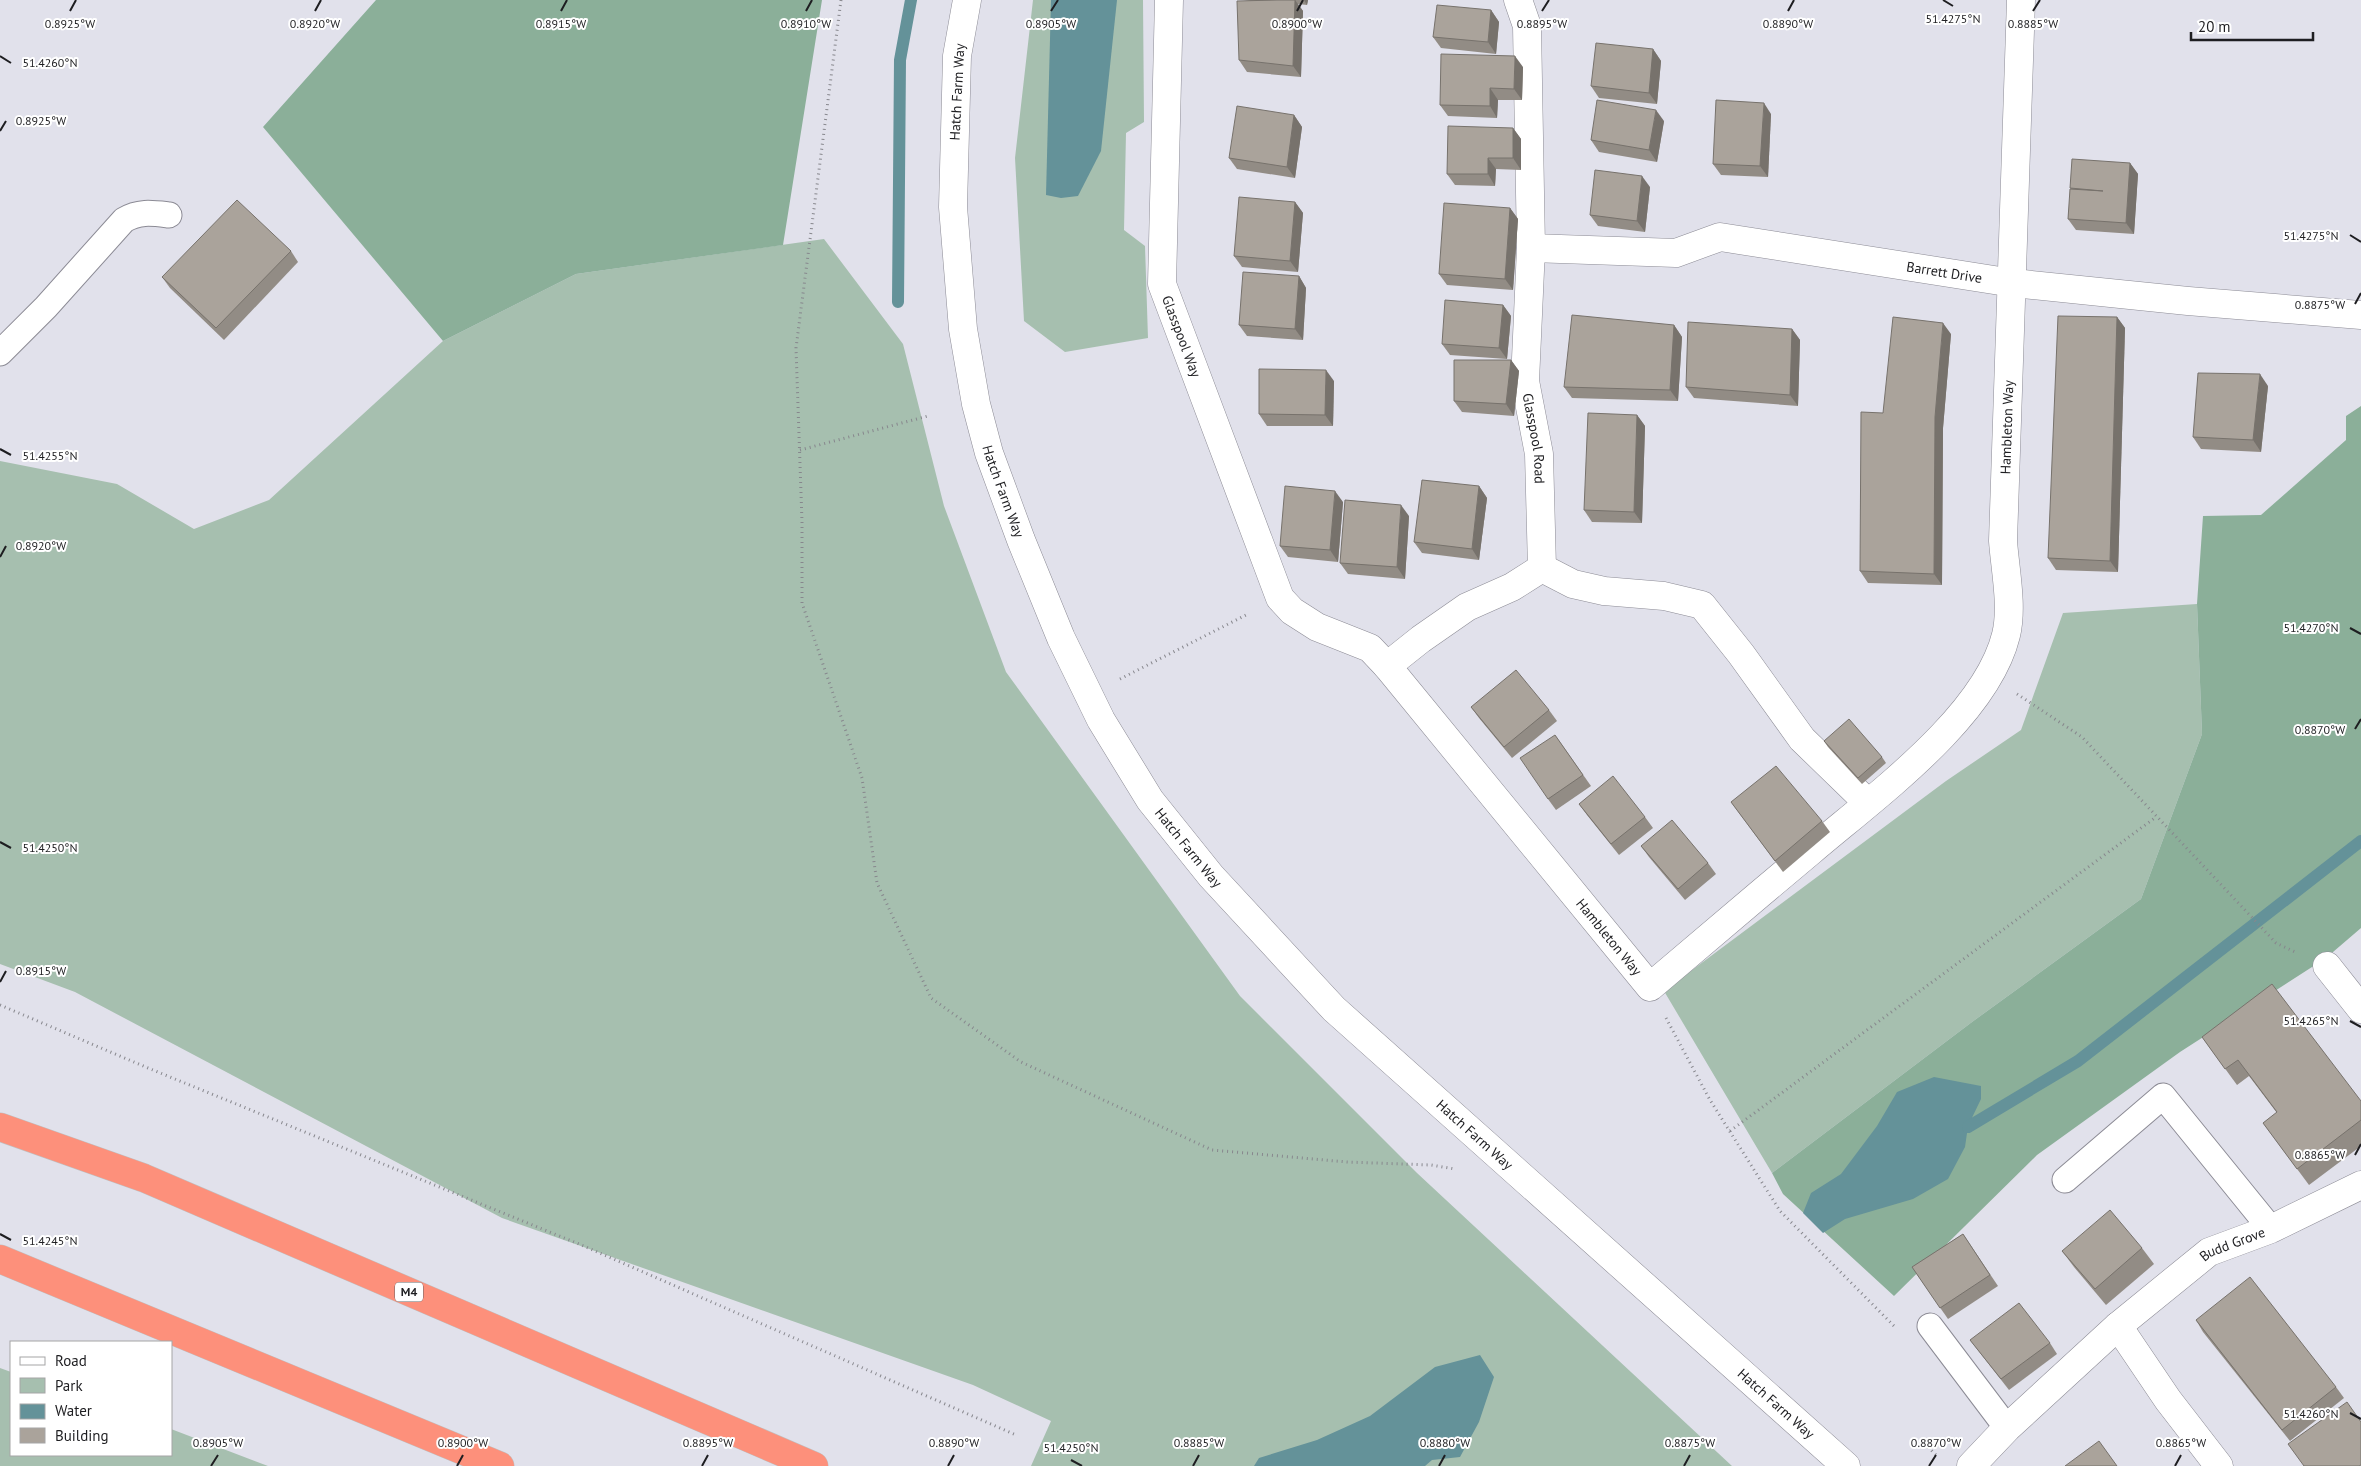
<svg xmlns="http://www.w3.org/2000/svg" width="2361" height="1466" viewBox="0 0 2361 1466" font-family="'PT Sans',sans-serif">
  <style>
    .green { fill: #a6bfaf }
    .forest { fill: #8baf99 }
    .water { fill: #649299 }
    .lines { fill: none; stroke-linecap: round; stroke-linejoin: round }
    .stream { stroke: #649299; stroke-width: 12 }
    .service-casing { stroke: #8c8b95; stroke-width: 27 }
    .minor-casing { stroke: #8c8b95; stroke-width: 29 }
    .tertiary-casing { stroke: #8c8b95; stroke-width: 29 }
    .motorway-casing { stroke: #c0c0c1; stroke-width: 29 }
    .path { stroke: #87878d; stroke-width: 3; stroke-dasharray: 1 4; stroke-linecap: butt }
    .service { stroke: #fff; stroke-width: 25 }
    .minor { stroke: #fff; stroke-width: 28 }
    .tertiary { stroke: #fff; stroke-width: 28 }
    .motorway { stroke: #fd907b; stroke-width: 28 }
    .wall { fill: #928c85 }
    .shaded-wall { fill: #77726c }
    .building { fill: #aaa39b; stroke: #77726c }
    .ticks { fill: none; stroke: #1e1e21; stroke-width: 2 }
    .labels { text-anchor: middle; stroke-width: 4; stroke-linejoin: round; paint-order: stroke }
    .shield { fill: #fff; stroke: #626264; stroke-width: 1 }
    .shield-label { font-size: 12px; font-weight: bold; fill: #1e1e21 }
    .street-label { font-size: 14px; fill: #1e1e21; stroke: #fff }
    .ticks-label { font-size: 12px; text-anchor: middle; fill: #1e1e21; stroke: #fff; stroke-width: 4; stroke-linejoin: round; paint-order: stroke }
  </style>
  <rect width="100%" height="100%" fill="#e1e1eb"/>
  <g class="green">
    <polygon points="1033,0 1143,0 1144,122 1126,133 1124,230 1145,246 1148,338 1065,352 1024,321 1015,158"/>
    <polygon points="824,239 903,344 944,506 1006,672 1240,996 1417,1173 1732,1466 1031,1466 1051,1421 973,1385 502,1218 75,992 0,964 0,461 117,484 194,529 269,500 443,341 576,274"/>
    <polygon points="2197,604 2202,734 2141,899 1972,1022 1772,1173 1664,991 1946,781 2021,730 2063,613"/>
    <polygon points="0,1368 11,1372 11,1455 171,1455 171,1429 268,1466 0,1466"/>
  </g>
  <g class="forest">
    <polygon points="376,0 822,0 783,245 576,274 443,341 263,127"/>
    <polygon points="2361,406 2361,928 2326,958 2180,1052 2037,1155 1894,1296 1783,1194 1772,1173 1972,1022 2141,899 2202,734 2197,604 2203,516 2261,515 2346,440 2346,416"/>
  </g>
  <g class="water">
    <polygon points="1051,0 1117,0 1101,151 1078,196 1061,198 1046,195"/>
    <polygon points="1934,1077 1981,1086 1981,1099 1968,1126 1965,1147 1948,1179 1913,1199 1845,1219 1823,1233 1803,1213 1811,1193 1841,1174 1877,1126 1897,1092"/>
    <polygon points="1480,1355 1494,1377 1479,1422 1460,1457 1432,1460 1425,1466 1254,1466 1259,1458 1317,1440 1370,1416 1435,1367"/>
  </g>
  <g class="lines">
    <g class="stream">
      <polyline points="898,302 900,60 911,0"/>
      <polyline points="1968,1127 2078,1061 2361,841"/>
    </g>
    <defs>
      <g id="service">
        <path d="M 0,353 L 46,307 L 124,220 C 139,211 152,213 169,215"/>
        <polyline points="2065,1180 2163,1096 2271,1229"/>
        <polyline points="1930,1326 2007,1428"/>
      </g>
      <g id="minor">
        <path id="s1" d="M 1169,0 L 1162,284 L 1280,598 L 1292,611 L 1317,627 L 1370,648 L 1387,666 L 1650,987 C 1703,942 1757,896 1811,851 C 1874,797 1986,717 2006,635 C 2013,607 2005,569 2003,541 L 2021,0"/>
        <path id="s2" d="M 1518,0 L 1527,26 L 1531,248 L 1525,381 L 1539,454 L 1542,568"/>
        <path id="s3" d="M 1531,248 L 1676,253 L 1720,237 L 2013,283 L 2188,301 L 2361,315"/>
        <polyline points="1542,568 1573,584 1604,591 1664,596 1702,605 1741,654 1802,739 1868,803"/>
        <polyline points="1387,666 1421,639 1467,607 1512,587 1542,568"/>
        <polyline points="2327,966 2361,1009"/>
        <polyline points="2118,1326 2168,1400 2219,1466"/>
        <path id="s4" d="M 1971,1466 L 2007,1428 L 2118,1326 L 2209,1252 L 2271,1229 L 2361,1185"/>
      </g>
      <g id="tertiary">
        <path id="s5" d="M 967,0 L 957,56 L 953,207 L 963,329 L 976,404 L 989,453 L 1021,540 L 1061,638 L 1101,720 L 1150,800 L 1211,876 L 1334,1009 L 1846,1466"/>
      </g>
      <g id="motorway">
        <polyline points="0,1127 144,1178 814,1466"/>
        <polyline points="0,1259 500,1466"/>
      </g>
    </defs>
    <use href="#service" class="service-casing"/>
    <use href="#minor" class="minor-casing"/>
    <use href="#tertiary" class="tertiary-casing"/>
    <use href="#motorway" class="motorway-casing"/>
    <g class="path">
      <polyline points="841,0 796,348 802,522 802,603 862,778 877,883 931,998 1021,1062 1212,1150 1347,1162 1431,1165 1455,1169"/>
      <polyline points="800,450 928,416"/>
      <polyline points="1120,679 1248,614"/>
      <polyline points="2017,694 2082,737 2276,943 2295,952"/>
      <polyline points="0,1005 148,1068 579,1244 1016,1435"/>
      <polyline points="1666,1018 1710,1100 1780,1211 1896,1328"/>
      <polyline points="1730,1131 2156,817"/>
      <polyline points="1928,1447 1938,1457"/>
    </g>
    <use href="#service" class="service"/>
    <use href="#minor" class="minor"/>
    <use href="#tertiary" class="tertiary"/>
    <use href="#motorway" class="motorway"/>
  </g>
  <g class="wall">
    <polygon points="1244,0 1308,0 1307,5 1298,4 1303,11 1301,77 1247,72 1239,60 1251,1"/>
    <polygon points="1491,10 1499,22 1496,54 1441,48 1433,37"/>
    <polygon points="1653,49 1661,61 1657,104 1599,98 1591,86"/>
    <polygon points="1523,67 1522,100 1498,100 1497,118 1448,116 1440,105"/>
    <polygon points="1771,114 1768,177 1721,175 1713,164"/>
    <polygon points="1294,115 1302,127 1295,178 1237,169 1229,158"/>
    <polygon points="1664,121 1657,162 1599,152 1591,140"/>
    <polygon points="1513,128 1521,139 1521,170 1496,169 1495,186 1455,185 1447,174"/>
    <polygon points="2130,163 2138,174 2134,234 2076,230 2068,219 2071,189 2070,188"/>
    <polygon points="1650,187 1645,232 1598,226 1590,215"/>
    <polygon points="1295,202 1303,213 1298,272 1242,267 1234,256"/>
    <polygon points="1510,208 1518,219 1513,290 1447,285 1439,274"/>
    <polygon points="291,251 298,262 224,340 170,288 162,277"/>
    <polygon points="1299,276 1306,288 1303,340 1247,336 1239,325"/>
    <polygon points="1503,305 1511,316 1507,359 1450,355 1442,344"/>
    <polygon points="2117,317 2125,328 2118,572 2056,570 2048,558"/>
    <polygon points="1674,325 1682,337 1678,401 1572,398 1564,387"/>
    <polygon points="1792,329 1800,340 1798,406 1694,398 1686,387"/>
    <polygon points="1951,334 1943,428 1942,585 1868,583 1860,571 1883,413"/>
    <polygon points="1511,360 1519,371 1514,416 1462,412 1454,401"/>
    <polygon points="1334,381 1333,426 1267,426 1259,414"/>
    <polygon points="2268,386 2261,452 2201,449 2193,437"/>
    <polygon points="1637,415 1645,426 1642,523 1592,522 1584,510"/>
    <polygon points="1479,486 1487,498 1479,560 1422,553 1414,542"/>
    <polygon points="1343,502 1338,562 1288,557 1280,546"/>
    <polygon points="1409,516 1405,579 1348,574 1340,563"/>
    <polygon points="1471,707 1549,710 1557,721 1512,758 1479,718"/>
    <polygon points="1555,735 1591,786 1556,810 1548,799"/>
    <polygon points="1824,741 1882,757 1886,763 1862,784 1828,747"/>
    <polygon points="1731,802 1822,821 1830,832 1783,872"/>
    <polygon points="1579,804 1645,817 1653,828 1619,855 1587,815"/>
    <polygon points="1641,846 1708,863 1716,874 1685,900 1649,857"/>
    <polygon points="2202,1037 2361,1101 2361,1146 2309,1185 2263,1123 2277,1113 2249,1076 2237,1085"/>
    <polygon points="1963,1234 1998,1286 1948,1319 1912,1267"/>
    <polygon points="2142,1248 2154,1264 2106,1305 2074,1267 2062,1251"/>
    <polygon points="2196,1320 2336,1387 2344,1398 2290,1441 2203,1332"/>
    <polygon points="1970,1340 2050,1343 2057,1354 2009,1390"/>
  </g>
  <g class="shaded-wall">
    <polygon points="1295,0 1303,11 1301,77 1293,66"/>
    <polygon points="1304,0 1308,0 1307,5"/>
    <polygon points="1491,10 1499,22 1496,54 1488,42"/>
    <polygon points="1653,49 1661,61 1657,104 1649,93"/>
    <polygon points="1515,56 1523,67 1522,100 1514,89"/>
    <polygon points="1490,88 1498,100 1497,118 1490,106"/>
    <polygon points="1764,103 1771,114 1768,177 1760,166"/>
    <polygon points="1656,110 1664,121 1657,162 1649,150"/>
    <polygon points="1294,115 1302,127 1295,178 1287,167"/>
    <polygon points="1513,128 1521,139 1521,170 1513,158"/>
    <polygon points="1488,158 1496,169 1495,186 1488,174"/>
    <polygon points="2130,163 2138,174 2134,234 2126,223"/>
    <polygon points="1642,176 1650,187 1645,232 1637,221"/>
    <polygon points="1295,202 1303,213 1298,272 1290,261"/>
    <polygon points="1510,208 1518,219 1513,290 1505,279"/>
    <polygon points="1299,276 1306,288 1303,340 1295,329"/>
    <polygon points="1503,305 1511,316 1507,359 1499,348"/>
    <polygon points="2117,317 2125,328 2118,572 2110,561"/>
    <polygon points="1943,323 1951,334 1943,428 1942,585 1934,574 1935,417"/>
    <polygon points="1674,325 1682,337 1678,401 1670,390"/>
    <polygon points="1792,329 1800,340 1798,406 1790,395"/>
    <polygon points="1511,360 1519,371 1514,416 1506,404"/>
    <polygon points="1326,370 1334,381 1333,426 1325,415"/>
    <polygon points="2260,374 2268,386 2261,452 2253,440"/>
    <polygon points="1637,415 1645,426 1642,523 1634,512"/>
    <polygon points="1479,486 1487,498 1479,560 1472,549"/>
    <polygon points="1335,491 1343,502 1338,562 1330,550"/>
    <polygon points="1401,505 1409,516 1405,579 1397,567"/>
  </g>
  <g class="building">
    <polygon points="1277,0 1295,0 1293,66 1239,60 1237,1"/>
    <polygon points="1437,5 1491,10 1488,42 1433,37"/>
    <polygon points="1596,43 1653,49 1649,93 1591,86"/>
    <polygon points="1441,54 1515,56 1514,89 1490,88 1490,106 1440,105"/>
    <polygon points="1597,100 1656,110 1649,150 1591,140"/>
    <polygon points="1716,100 1764,103 1760,166 1713,164"/>
    <polygon points="1237,106 1294,115 1287,167 1229,158"/>
    <polygon points="1448,126 1513,128 1513,158 1488,158 1488,174 1447,174"/>
    <polygon points="2072,159 2130,163 2126,223 2068,219 2070,189 2103,191 2070,188"/>
    <polygon points="1595,170 1642,176 1637,221 1590,215"/>
    <polygon points="1239,197 1295,202 1290,261 1234,256"/>
    <polygon points="237,200 291,251 216,328 162,277"/>
    <polygon points="1444,203 1510,208 1505,279 1439,274"/>
    <polygon points="1243,272 1299,276 1295,329 1239,325"/>
    <polygon points="1445,300 1503,305 1499,348 1442,344"/>
    <polygon points="1572,315 1674,325 1670,390 1564,387"/>
    <polygon points="2058,316 2117,317 2110,561 2048,558"/>
    <polygon points="1893,317 1943,323 1935,417 1934,574 1860,571 1861,412 1883,413"/>
    <polygon points="1688,322 1792,329 1790,395 1686,387"/>
    <polygon points="1454,360 1511,360 1506,404 1454,401"/>
    <polygon points="1259,369 1326,370 1325,415 1259,414"/>
    <polygon points="2198,373 2260,374 2253,440 2193,437"/>
    <polygon points="1588,413 1637,415 1634,512 1584,510"/>
    <polygon points="1422,480 1479,486 1472,549 1414,542"/>
    <polygon points="1285,486 1335,491 1330,550 1280,546"/>
    <polygon points="1345,500 1401,505 1397,567 1340,563"/>
    <polygon points="1516,670 1549,710 1504,747 1471,707"/>
    <polygon points="1849,719 1882,757 1858,778 1824,741"/>
    <polygon points="1555,735 1583,775 1548,799 1520,758"/>
    <polygon points="1776,766 1822,821 1775,861 1731,802"/>
    <polygon points="1613,776 1645,817 1611,844 1579,804"/>
    <polygon points="1672,820 1708,863 1678,889 1641,846"/>
    <polygon points="2272,984 2361,1101 2361,1120 2297,1169 2263,1123 2277,1112 2238,1060 2225,1069 2202,1037"/>
    <polygon points="2110,1210 2142,1248 2095,1289 2062,1251"/>
    <polygon points="1963,1234 1990,1275 1940,1308 1912,1267"/>
    <polygon points="2250,1277 2336,1387 2282,1430 2196,1320"/>
    <polygon points="2019,1303 2050,1343 2001,1379 1970,1340"/>
    <polygon points="2347,1402 2361,1422 2361,1465 2359,1466 2304,1466 2288,1444"/>
    <polygon points="2099,1441 2117,1466 2065,1466"/>
  </g>
  <path class="ticks" d="M 1943,0 L 1953,6M 70,11 L 76,0M 315,11 L 321,0M 561,11 L 567,0M 806,11 L 812,0M 1051,11 L 1058,0M 1297,11 L 1303,0M 1542,11 L 1549,0M 1788,11 L 1794,0M 2033,11 L 2040,0M 0,56 L 11,63M 0,131 L 6,121M 2350,235 L 2361,242M 2355,304 L 2361,293M 0,449 L 11,455M 0,557 L 6,546M 2350,628 L 2361,634M 2355,729 L 2361,719M 0,842 L 11,848M 0,982 L 6,971M 2350,1021 L 2361,1027M 2355,1155 L 2361,1144M 0,1234 L 11,1240M 2350,1413 L 2361,1419M 1071,1460 L 1082,1466M 211,1466 L 218,1455M 457,1466 L 463,1455M 702,1466 L 708,1455M 948,1466 L 954,1455M 1193,1466 L 1199,1455M 1439,1466 L 1445,1455M 1684,1466 L 1690,1455M 1929,1466 L 1936,1455M 2175,1466 L 2181,1455"/>
  <g class="labels">
    <rect class="shield" x="395" y="1282.5" width="28" height="19" rx="4"/>
    <g class="shield-label">
      <text x="409" y="1296">M4</text>
    </g>
    <g class="street-label">
      <text transform="translate(957 92) rotate(-87)" y="5">Hatch Farm Way</text>
      <text dy="5" stroke="none"><textPath href="#s3" startOffset="419">Barrett Drive</textPath></text>
      <text dy="5" stroke="none"><textPath href="#s1" startOffset="340">Glasspool Way</textPath></text>
      <text dy="5" stroke="none"><textPath href="#s1" startOffset="1878">Hambleton Way</textPath></text>
      <text dy="5" stroke="none"><textPath href="#s2" startOffset="441">Glasspool Road</textPath></text>
      <text dy="5" stroke="none"><textPath href="#s5" startOffset="498">Hatch Farm Way</textPath></text>
      <text dy="5" stroke="none"><textPath href="#s5" startOffset="902">Hatch Farm Way</textPath></text>
      <text dy="5" stroke="none"><textPath href="#s1" startOffset="1099">Hambleton Way</textPath></text>
      <text dy="5" stroke="none"><textPath href="#s5" startOffset="1308">Hatch Farm Way</textPath></text>
      <text dy="5" stroke="none"><textPath href="#s4" startOffset="345">Budd Grove</textPath></text>
      <text dy="5" stroke="none"><textPath href="#s5" startOffset="1712">Hatch Farm Way</textPath></text>
    </g>
  </g>
  <g class="ticks-label">
    <text x="1953" y="23">51.4275°N</text>
    <text x="561" y="28">0.8915°W</text>
    <text x="806" y="28">0.8910°W</text>
    <text x="70" y="28">0.8925°W</text>
    <text x="315" y="28">0.8920°W</text>
    <text x="1051" y="28">0.8905°W</text>
    <text x="1297" y="28">0.8900°W</text>
    <text x="1542" y="28">0.8895°W</text>
    <text x="1788" y="28">0.8890°W</text>
    <text x="2033" y="28">0.8885°W</text>
    <text x="50" y="67">51.4260°N</text>
    <text x="41" y="125">0.8925°W</text>
    <text x="2311" y="240">51.4275°N</text>
    <text x="2320" y="309">0.8875°W</text>
    <text x="50" y="460">51.4255°N</text>
    <text x="41" y="550">0.8920°W</text>
    <text x="2311" y="632">51.4270°N</text>
    <text x="2320" y="734">0.8870°W</text>
    <text x="50" y="852">51.4250°N</text>
    <text x="41" y="975">0.8915°W</text>
    <text x="2311" y="1025">51.4265°N</text>
    <text x="2320" y="1159">0.8865°W</text>
    <text x="50" y="1245">51.4245°N</text>
    <text x="2311" y="1418">51.4260°N</text>
    <text x="218" y="1447">0.8905°W</text>
    <text x="463" y="1447">0.8900°W</text>
    <text x="708" y="1447">0.8895°W</text>
    <text x="954" y="1447">0.8890°W</text>
    <text x="1199" y="1447">0.8885°W</text>
    <text x="1445" y="1447">0.8880°W</text>
    <text x="1690" y="1447">0.8875°W</text>
    <text x="1936" y="1447">0.8870°W</text>
    <text x="2181" y="1447">0.8865°W</text>
    <text x="1071" y="1452">51.4250°N</text>
  </g>
  <rect x="10" y="1341" width="162" height="115" fill="#ffffff" stroke="#a5a5a6"/>
  <rect x="20" y="1357" width="25" height="8" fill="#ffffff" stroke="#a5a5a6"/>
  <text x="55" y="1366" font-size="15" fill="#1e1e21">Road</text>
  <rect x="20" y="1378" width="25" height="15" fill="#a6bfaf" stroke="#a5a5a6"/>
  <text x="55" y="1391" font-size="15" fill="#1e1e21">Park</text>
  <rect x="20" y="1404" width="25" height="15" fill="#649299" stroke="#a5a5a6"/>
  <text x="55" y="1416" font-size="15" fill="#1e1e21">Water</text>
  <rect x="20" y="1428" width="25" height="15" fill="#aaa39b" stroke="#a5a5a6"/>
  <text x="55" y="1441" font-size="15" fill="#1e1e21">Building</text>
  <path d="M2191 32v8h122v-8" fill="none" stroke="#1e1e21" stroke-width="2.5"/>
  <text x="2198" y="32" font-size="15" fill="#1e1e21" stroke="#ffffff" stroke-width="4" paint-order="stroke">20 m</text>
</svg>
